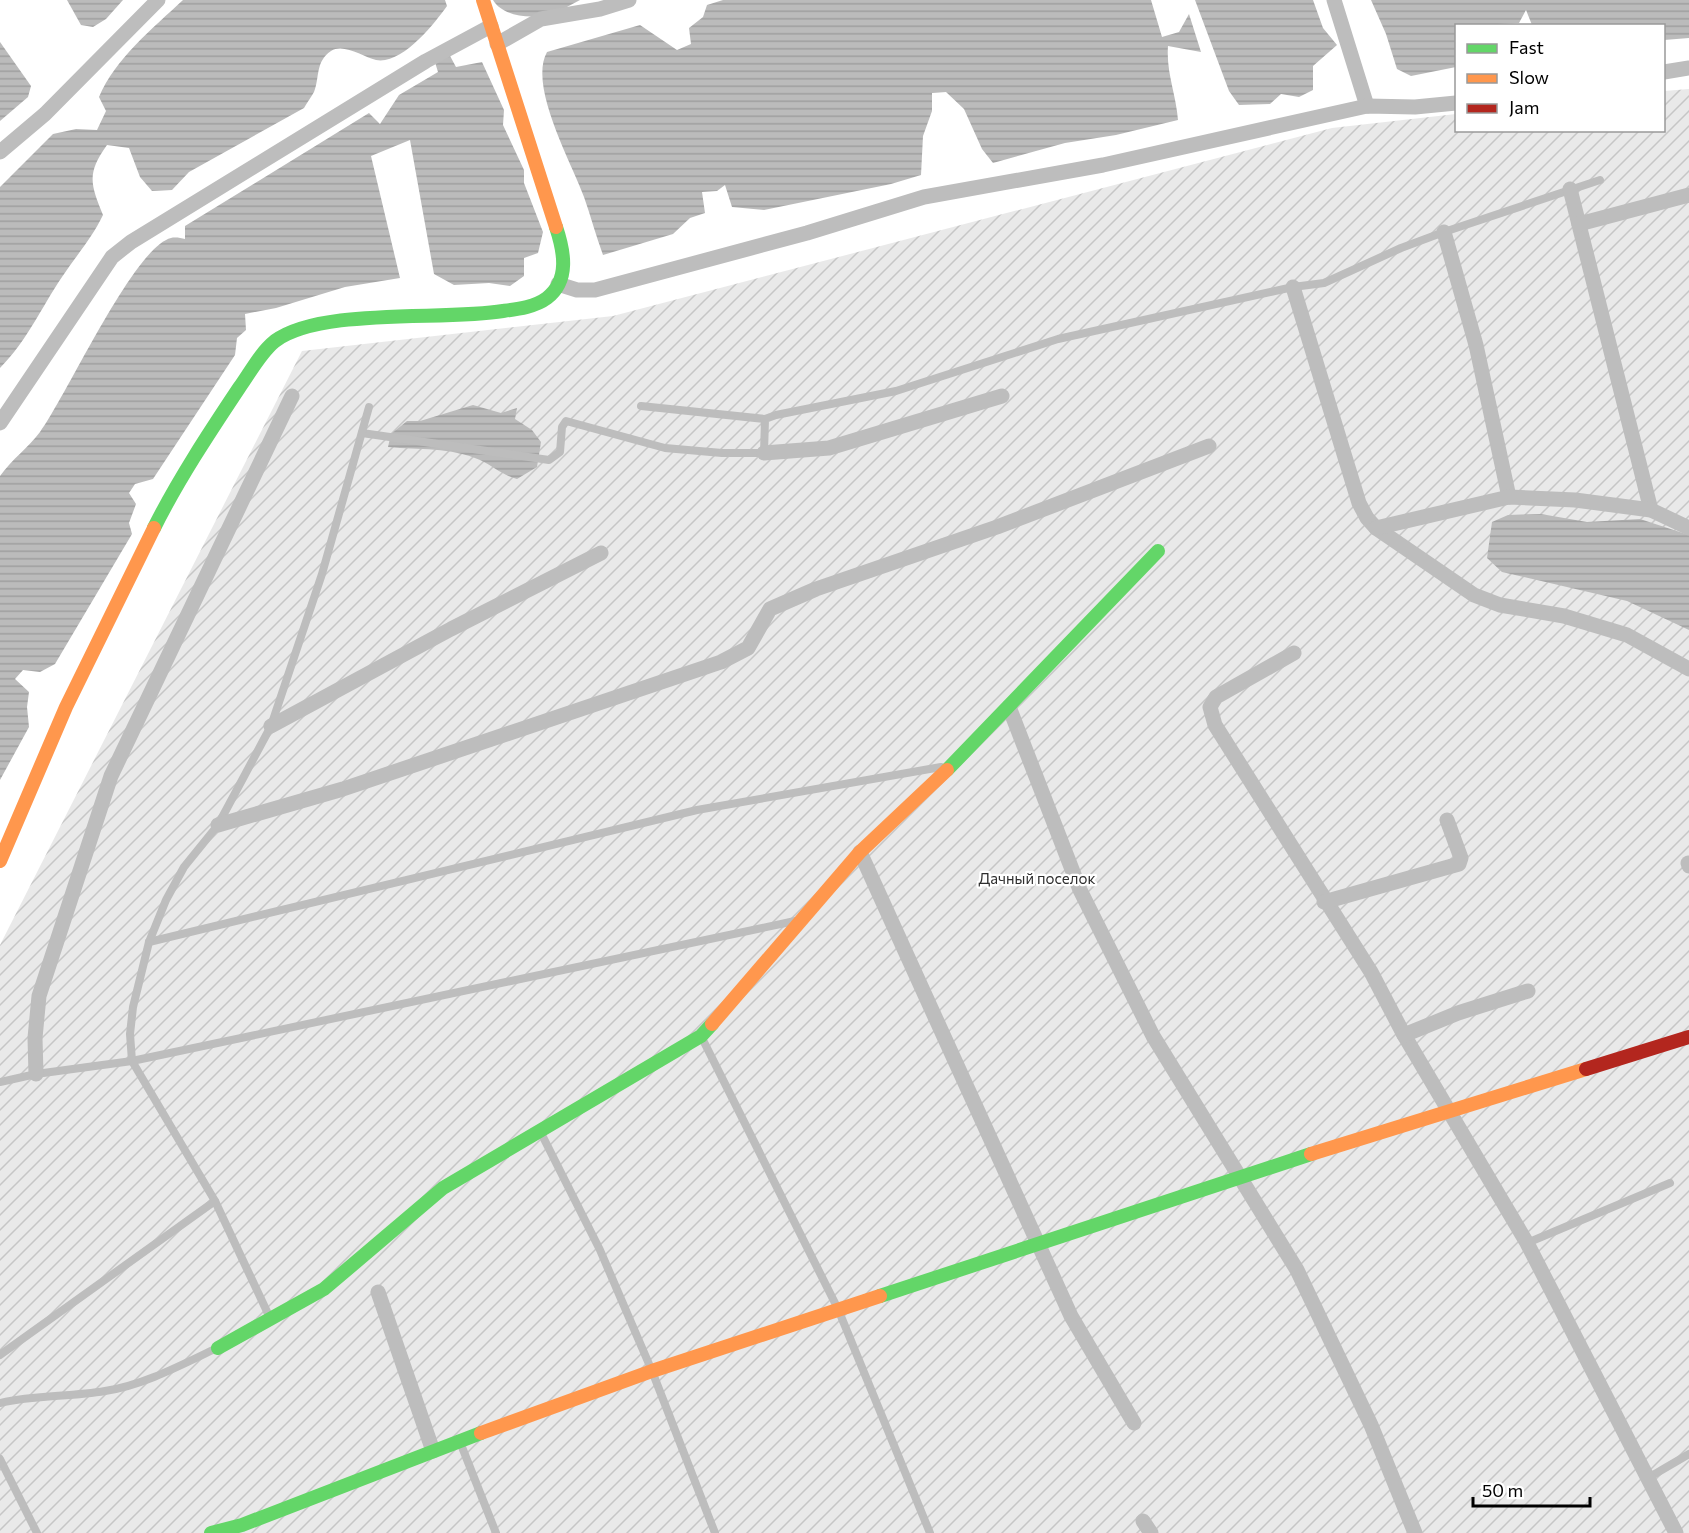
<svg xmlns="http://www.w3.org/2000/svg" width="1689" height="1533" viewBox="0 0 1689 1533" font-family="Commissioner,sans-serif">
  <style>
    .garden { fill: url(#garden-furrows) }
    .water { fill: url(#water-rules) }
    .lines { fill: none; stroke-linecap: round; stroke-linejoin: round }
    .lane { stroke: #bdbdbd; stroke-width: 8 }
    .street { stroke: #bdbdbd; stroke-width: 15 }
    .fast { stroke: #63d668; stroke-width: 14 }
    .slow { stroke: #ff974d; stroke-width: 14 }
    .jam { stroke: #b3261e; stroke-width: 14 }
    .labels { text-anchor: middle; stroke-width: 4.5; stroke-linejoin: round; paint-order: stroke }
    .park-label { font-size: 15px; fill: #2e2e2e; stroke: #fff }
  </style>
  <defs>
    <pattern id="garden-furrows" width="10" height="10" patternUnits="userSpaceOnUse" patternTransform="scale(1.5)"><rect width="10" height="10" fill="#e9e9e9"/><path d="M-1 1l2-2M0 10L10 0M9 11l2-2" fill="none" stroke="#c6c6c6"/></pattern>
    <pattern id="water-rules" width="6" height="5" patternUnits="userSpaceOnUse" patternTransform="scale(1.5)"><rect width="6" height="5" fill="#bbb"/><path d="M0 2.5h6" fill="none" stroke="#9f9f9f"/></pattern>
  </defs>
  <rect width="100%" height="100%" fill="#fff"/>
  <polygon class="garden" points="1689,89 1689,1533 0,1533 0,945 302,351 613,316 1332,128 1456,114 1456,130 1664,130 1664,91"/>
  <g class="water">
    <polygon points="67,0 123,0 106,19 93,27 81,25"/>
    <path d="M 183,0 L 445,0 L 447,6 C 434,24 402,65 376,60 C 363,57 344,43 331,51 C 315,62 320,77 314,92 C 311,97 307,103 304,108 L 189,172 L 172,190 L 152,191 L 140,177 L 129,148 L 107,145 C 86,174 91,185 103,215 C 92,238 76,256 62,277 C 41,308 27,341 0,368 L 0,187 L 53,134 L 76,129 L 97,130 L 106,111 L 99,97 C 115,59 153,28 183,0 Z"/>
    <path d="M 493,0 L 580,0 C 570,5 560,12 550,14 C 532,19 503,17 493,0 Z"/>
    <path d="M 723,0 L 1151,0 L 1162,37 L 1179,32 L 1189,14 L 1201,52 L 1168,46 C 1166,72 1176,94 1178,120 L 1116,135 L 1065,143 L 993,163 L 982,149 L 964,109 L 946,92 L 932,93 L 932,111 L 923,136 L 921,175 L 891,184 L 764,210 L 732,207 L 725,185 L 717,191 L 702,192 L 705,213 L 690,218 L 673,234 L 603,255 C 596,236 591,217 584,197 C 572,163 528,86 547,52 L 640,25 L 677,50 L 691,44 L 689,28 L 703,17 L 707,5 Z"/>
    <polygon points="1195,0 1313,0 1323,28 1337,45 1313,66 1313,90 1299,97 1281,94 1270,104 1239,105 1229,91"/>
    <polygon points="1371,0 1689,0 1689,38 1664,40 1664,26 1532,25 1526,10 1519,23 1456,26 1456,67 1411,76 1397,69 1386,34"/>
    <polygon points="0,42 31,86 28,97 0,121"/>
    <path d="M 449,54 L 456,67 L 482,62 L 504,110 L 503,125 L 524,170 L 524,183 L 543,232 L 538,253 L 524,258 L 524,276 L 510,286 L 489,283 L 454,285 L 434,274 L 410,140 L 371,156 L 400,278 L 345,287 L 276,308 L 245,314 L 246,330 L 237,338 L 235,355 L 153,479 L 135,484 L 129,493 L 136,504 L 129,523 L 132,534 L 55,664 L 40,672 L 23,670 L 15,679 L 29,692 L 27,707 L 29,727 L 0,780 L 0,476 C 12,459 28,448 40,432 C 66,397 134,247 171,238 C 175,237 181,238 185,239 L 185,226 L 369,113 L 380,124 L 399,95 L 438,72 L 434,59 Z"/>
    <path d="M 473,405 L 501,413 L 517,408 L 515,419 L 532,430 L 541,442 L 537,467 L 517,479 C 502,475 493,466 480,460 C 450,447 420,450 388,447 L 391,434 L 407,421 L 420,421 Z"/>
    <polygon points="1541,514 1587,522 1640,519 1689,535 1689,630 1627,601 1502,572 1487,558 1492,522 1508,515"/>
  </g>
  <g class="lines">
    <g class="lane">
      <polyline points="641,406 765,419"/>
      <polyline points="362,433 549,460 560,452 562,427 566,421 665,448 722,453 764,453 765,419 776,415 896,391 1058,339 1293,287 1324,283 1401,248 1444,232 1600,180"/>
      <polyline points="149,942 697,810 941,767"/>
      <polyline points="701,1036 838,1309 930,1533"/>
      <polyline points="0,1082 36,1074 132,1061 795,921"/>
      <polyline points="541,1133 600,1250 652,1371 715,1533"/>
      <polyline points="1527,1243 1670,1183"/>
      <polyline points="270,1318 215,1201 132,1061 130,1034 133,1007 149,942 166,900 184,867 218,825 271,726 322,574 369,407"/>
      <polyline points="0,1355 215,1201"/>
      <path d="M 0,1403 C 35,1395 70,1397 105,1391 C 144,1385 181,1365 217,1348"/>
      <polyline points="460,1442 496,1533"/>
      <polyline points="0,1459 37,1533"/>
      <polyline points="1648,1478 1689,1454"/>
    </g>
    <g class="street">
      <polyline points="1334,0 1367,106"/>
      <polyline points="497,44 541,19 600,9 629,0"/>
      <polyline points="1664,72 1689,68"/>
      <polyline points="0,152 45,114 158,0"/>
      <polyline points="1570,189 1651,510"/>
      <polyline points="1579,224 1689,195"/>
      <polyline points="1444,232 1476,345 1509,497"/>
      <polyline points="558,284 577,290 595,290 807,233 924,197 1103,165 1367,106 1415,107 1456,103"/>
      <polyline points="1293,287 1359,503 1367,518 1376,528 1474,595 1500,605 1564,616 1627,635 1689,669"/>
      <polyline points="0,423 112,257 131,242 426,61 491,26"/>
      <polyline points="764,453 829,448 1002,396"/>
      <polyline points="1376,528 1509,497 1575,500 1651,510 1689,528"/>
      <polyline points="1294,653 1216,697 1210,707 1215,725 1371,972 1404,1035 1527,1243 1676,1533"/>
      <polyline points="1009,707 1080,890 1153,1036 1297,1270 1371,1425 1415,1533"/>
      <polyline points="271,726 451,629 601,553"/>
      <polyline points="218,825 343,789 721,662 748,648 770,609 816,589 997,527 1209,446"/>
      <polyline points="860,852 1071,1316 1134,1423"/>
      <polyline points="1688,863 1689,866"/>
      <polyline points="1324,902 1459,864 1461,858 1447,820"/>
      <polyline points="1404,1035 1458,1013 1528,991"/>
      <polyline points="36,1074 35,1038 39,996 111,776 292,396"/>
      <polyline points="378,1292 433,1451"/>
      <polyline points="1143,1521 1151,1533"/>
    </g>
    <g class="fast">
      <path d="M 154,528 C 178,480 209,433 239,388 C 250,373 260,353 275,341 C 321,307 444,321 503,311 C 518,309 535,307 547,298 C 570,280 564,251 556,227"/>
      <polyline points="947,770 1158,551"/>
      <polyline points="880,1296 1311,1154"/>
      <polyline points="218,1348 324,1289 443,1188 701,1036 712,1024"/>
      <polyline points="211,1533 242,1525 481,1433"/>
    </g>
    <g class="slow">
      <polyline points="483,0 556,227"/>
      <polyline points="0,861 66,707 154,528"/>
      <polyline points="712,1024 860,852 947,770"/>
      <polyline points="1311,1154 1586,1069"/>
      <polyline points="481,1433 652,1371 880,1296"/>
    </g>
    <polyline class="jam" points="1586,1069 1689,1037"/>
  </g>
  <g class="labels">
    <g class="park-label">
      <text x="1037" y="884">Дачный поселок</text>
    </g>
  </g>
  <rect x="1455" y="24" width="210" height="108" fill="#ffffff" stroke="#999999" stroke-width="1.5"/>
  <rect x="1467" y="44" width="30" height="9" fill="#63d668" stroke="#999999" stroke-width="1.5"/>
  <text x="1509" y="54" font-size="18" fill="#000000">Fast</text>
  <rect x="1467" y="74" width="30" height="9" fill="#ff974d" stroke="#999999" stroke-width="1.5"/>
  <text x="1509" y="84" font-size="18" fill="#000000">Slow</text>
  <rect x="1467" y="104" width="30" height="9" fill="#b3261e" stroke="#999999" stroke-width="1.5"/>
  <text x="1509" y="114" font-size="18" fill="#000000">Jam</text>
  <path d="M1473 1497v9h117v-9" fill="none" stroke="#000000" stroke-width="3"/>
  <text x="1482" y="1497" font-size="18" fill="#000000" stroke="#ffffff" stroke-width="4.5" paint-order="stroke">50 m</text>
</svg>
